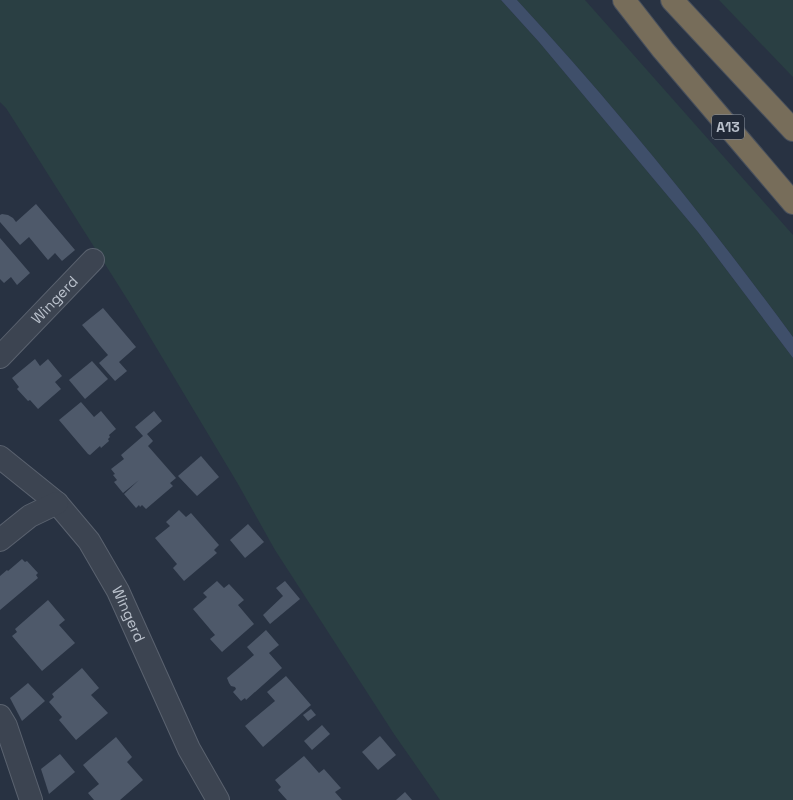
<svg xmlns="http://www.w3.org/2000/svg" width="793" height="800" viewBox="0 0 793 800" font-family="'Space Grotesk',sans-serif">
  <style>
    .green { fill: #2a3f43 }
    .water { fill: #3f4f6a }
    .building { fill: #4e596a }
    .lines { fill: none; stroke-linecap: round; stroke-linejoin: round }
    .minor-casing { stroke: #5a626f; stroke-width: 24 }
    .highway-casing { stroke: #474f5c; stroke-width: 24 }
    .minor { stroke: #3c4451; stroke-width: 22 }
    .highway { stroke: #776d5a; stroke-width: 22 }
    .labels { text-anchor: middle; stroke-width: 3; stroke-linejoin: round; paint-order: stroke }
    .shield { fill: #212937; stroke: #8b939f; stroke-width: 1 }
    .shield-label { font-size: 14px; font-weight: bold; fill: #b9c0cb }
    .street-label { font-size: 15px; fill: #b9c0cb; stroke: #212937 }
  </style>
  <rect width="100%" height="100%" fill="#283242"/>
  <g class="green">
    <polygon points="0,0 501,0 539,42 698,232 793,358 793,800 440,800 394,734 275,550 238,484 129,302 6,108 0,102"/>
    <path d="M 517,0 L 585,0 L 793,235 L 793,337 C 707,220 616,107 517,0 Z"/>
    <polygon points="719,0 793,0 793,77 791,75"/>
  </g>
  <path class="water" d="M 501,0 L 517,0 C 616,107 707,220 793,337 L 793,358 L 698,232 L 539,42 Z"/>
  <g class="building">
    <polygon points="36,204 75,250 62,261 55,253 48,260 29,237 20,245 0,222 0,215 2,214 8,215 13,218 16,222"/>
    <polygon points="0,238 30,273 17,285 11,277 4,283 0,279"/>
    <polygon points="103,308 136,347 119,362 127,371 115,381 99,363 108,355 82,325"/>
    <polygon points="35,359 40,366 48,359 62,376 55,382 61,389 38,409 30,400 28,401 17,389 19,387 12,378"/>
    <polygon points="92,361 108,379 85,399 69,380"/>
    <polygon points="81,402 94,417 101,411 116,429 109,435 110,437 108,439 109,441 101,448 100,446 90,455 88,454 59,420"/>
    <polygon points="154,411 162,421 147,434 153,441 148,446 176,478 170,483 173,486 146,509 142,505 140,507 139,505 136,508 124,494 139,480 123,493 114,482 117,480 113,475 115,474 111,469 124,459 121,455 143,436 135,427"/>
    <polygon points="201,456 219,477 197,496 178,476"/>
    <polygon points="179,510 186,517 191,513 219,545 214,550 217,553 184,581 173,568 177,564 155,538 170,526 166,522"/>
    <polygon points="248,524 264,542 245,558 230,540"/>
    <polygon points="22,559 25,562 27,561 38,573 36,575 38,578 0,610 0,576 7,570 8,571"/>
    <polygon points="217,581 224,588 229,584 244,600 238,605 254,624 222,652 210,639 215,635 193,609 207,597 203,593"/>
    <polygon points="285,581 300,599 270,624 263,615 283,596 276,588"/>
    <polygon points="48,600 65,620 59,625 75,643 42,671 12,636 17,632 15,629"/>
    <polygon points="266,630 279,645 269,653 282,668 246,700 245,698 241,701 233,692 236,689 235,687 231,686 229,683 227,678 254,655 247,647"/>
    <polygon points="82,668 99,688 91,695 108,713 76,740 59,720 62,717 49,702 54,697 52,694"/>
    <polygon points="286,676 311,705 263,747 245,726 275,701 267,692"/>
    <polygon points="28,683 45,701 22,721 10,698"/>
    <polygon points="311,709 316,715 308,721 303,715"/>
    <polygon points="322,725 330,734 312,750 304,741"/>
    <polygon points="380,736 396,755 378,770 362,752"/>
    <polygon points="116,737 132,757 127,762 143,780 120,800 94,800 88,793 99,784 83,765"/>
    <polygon points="60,754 75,772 49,794 41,769"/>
    <polygon points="304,756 319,773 324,769 340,787 341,788 335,792 342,800 287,800 278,790 281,787 275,780"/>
    <polygon points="405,792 412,800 396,800"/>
  </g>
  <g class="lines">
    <defs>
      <g id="minor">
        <path id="s1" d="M 0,357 L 93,260"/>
        <path id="s2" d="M 0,457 L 57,503 L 89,541 L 118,591 L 189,749 L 218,800"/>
        <polyline points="0,540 30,516 57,503"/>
        <polyline points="0,716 6,726 31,800"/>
      </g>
      <g id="highway">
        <polyline points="624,0 663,50 793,203"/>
        <polyline points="672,0 793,130"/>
      </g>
    </defs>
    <use href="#minor" class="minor-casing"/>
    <use href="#highway" class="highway-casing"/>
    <use href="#minor" class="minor"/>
    <use href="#highway" class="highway"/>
  </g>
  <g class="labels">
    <rect class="shield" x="712" y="115" width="32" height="24" rx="3"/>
    <g class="shield-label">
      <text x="728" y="132">A13</text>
    </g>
    <g class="street-label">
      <text dy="5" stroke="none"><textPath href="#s1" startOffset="79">Wingerd</textPath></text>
      <text dy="5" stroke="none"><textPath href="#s2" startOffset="206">Wingerd</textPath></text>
    </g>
  </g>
</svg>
